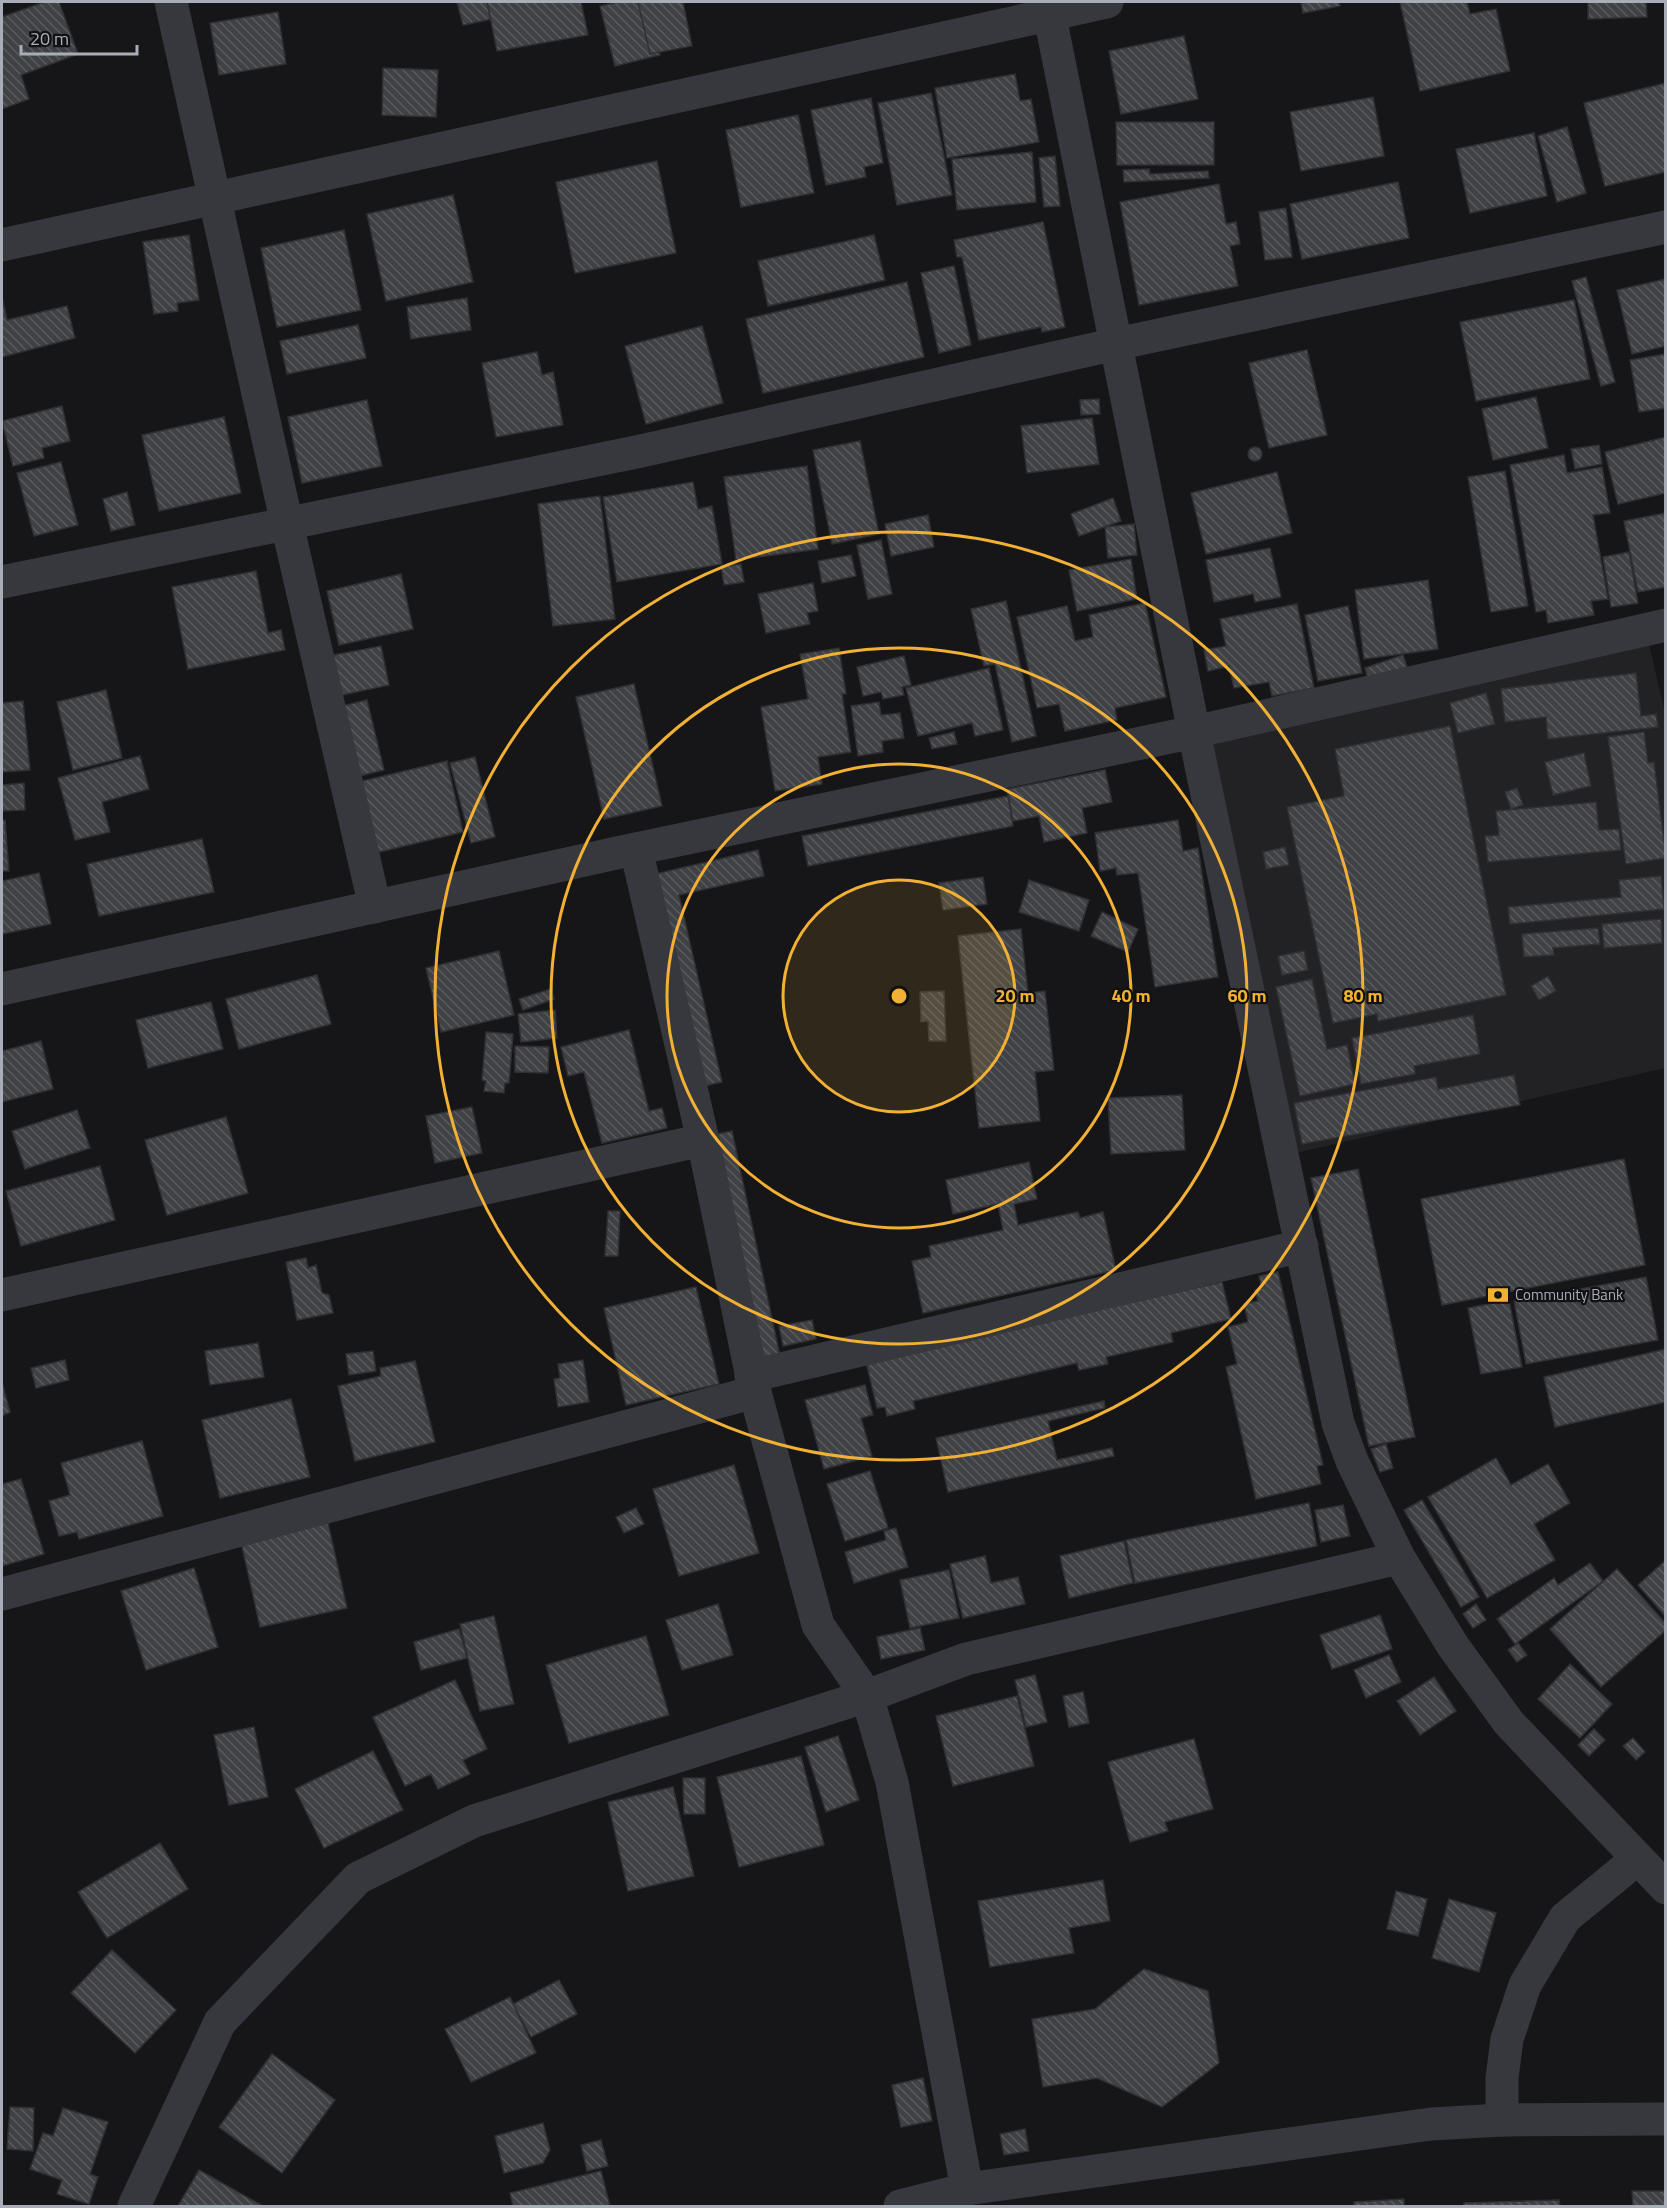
<svg xmlns="http://www.w3.org/2000/svg" width="1667" height="2208" viewBox="0 0 1667 2208" font-family="'Titillium Web',sans-serif">
  <style>
    .built { fill: #222225 }
    .building { fill: url(#building-back-hatch); stroke: #303034; stroke-width: 1.5 }
    .lines { fill: none; stroke-linecap: round; stroke-linejoin: round }
    .minor { stroke: #37383d; stroke-width: 33 }
    .tertiary { stroke: #37383d; stroke-width: 33 }
    .ring { fill: none; stroke: #f2b134; stroke-width: 3 }
    .labels { text-anchor: middle; stroke-width: 4.5; stroke-linejoin: round; paint-order: stroke }
    .poi-label { font-size: 15px; fill: #a8adb8; stroke: #111113; text-anchor: start }
    .centre { fill: #f2b134; stroke: #111113; stroke-width: 3 }
    .ring-label { font-size: 18px; text-anchor: middle; font-weight: bold; fill: #f2b134; stroke: #111113; stroke-width: 4.5; stroke-linejoin: round; paint-order: stroke }
  </style>
  <defs>
    <pattern id="building-back-hatch" width="6" height="6" patternUnits="userSpaceOnUse" patternTransform="scale(1.5)"><rect width="6" height="6" fill="#404145"/><path d="M-1 5l2 2M0 0l6 6M5-1l2 2" fill="none" stroke="#595a5e"/></pattern>
  </defs>
  <rect width="100%" height="100%" fill="#161618"/>
  <polygon class="built" points="1646,630 1666,718 1665,1068 1283,1156 1194,732"/>
  <g class="building">
    <polygon points="44,2 59,2 78,54 21,75 29,99 2,109 2,17"/>
    <polygon points="457,2 498,2 502,17 463,25"/>
    <polygon points="487,2 581,2 588,35 497,51"/>
    <polygon points="618,2 646,2 660,55 615,66 600,6"/>
    <polygon points="638,2 683,2 692,46 650,54"/>
    <polygon points="1301,2 1339,2 1340,6 1303,13"/>
    <polygon points="1400,2 1467,2 1470,14 1496,9 1510,71 1420,91"/>
    <polygon points="1588,2 1646,2 1647,17 1588,19"/>
    <polygon points="278,12 286,64 219,75 210,23"/>
    <polygon points="1184,36 1198,99 1121,114 1109,51"/>
    <polygon points="383,68 438,70 436,117 382,115"/>
    <polygon points="1015,74 1020,101 1031,99 1039,142 947,158 935,88"/>
    <polygon points="1666,83 1666,172 1605,186 1584,103"/>
    <polygon points="931,93 952,195 897,205 878,103"/>
    <polygon points="1373,97 1384,156 1301,171 1290,112"/>
    <polygon points="871,98 883,163 864,167 866,177 826,185 811,110"/>
    <polygon points="798,115 814,193 741,207 726,130"/>
    <polygon points="1116,122 1214,122 1214,165 1117,165"/>
    <polygon points="1567,127 1586,193 1557,202 1538,136"/>
    <polygon points="1534,133 1547,196 1470,213 1456,149"/>
    <polygon points="1032,152 1036,202 957,210 952,159"/>
    <polygon points="1055,156 1060,206 1044,207 1039,158"/>
    <polygon points="657,161 676,253 575,273 556,182"/>
    <polygon points="1149,169 1150,174 1208,171 1209,178 1124,182 1123,170"/>
    <polygon points="1398,182 1409,238 1302,259 1290,204"/>
    <polygon points="1219,184 1226,224 1236,222 1240,244 1230,246 1238,286 1139,305 1120,202"/>
    <polygon points="453,195 473,282 386,301 367,214"/>
    <polygon points="1286,208 1292,257 1265,260 1259,212"/>
    <polygon points="1043,222 1065,327 1042,332 1041,327 979,340 962,257 957,257 954,240"/>
    <polygon points="344,230 361,310 277,327 261,248"/>
    <polygon points="189,235 199,300 177,303 178,311 154,314 143,242"/>
    <polygon points="874,235 885,280 768,306 758,261"/>
    <polygon points="954,266 971,345 939,353 921,273"/>
    <polygon points="1586,277 1615,382 1601,386 1572,281"/>
    <polygon points="1666,279 1666,346 1632,354 1617,290"/>
    <polygon points="907,282 924,357 763,393 746,319"/>
    <polygon points="2,297 7,320 67,306 75,338 2,357"/>
    <polygon points="467,298 471,330 411,339 407,307"/>
    <polygon points="1574,300 1590,379 1476,401 1460,322"/>
    <polygon points="358,325 366,358 287,374 280,341"/>
    <polygon points="702,326 723,403 646,424 625,346"/>
    <polygon points="1307,350 1327,435 1269,448 1249,363"/>
    <polygon points="537,352 542,375 553,372 563,425 496,437 482,363"/>
    <polygon points="1666,354 1666,408 1639,412 1630,360"/>
    <polygon points="1536,397 1548,448 1493,460 1482,409"/>
    <polygon points="1099,399 1100,414 1081,415 1080,400"/>
    <polygon points="367,400 382,466 302,483 288,417"/>
    <polygon points="62,406 70,441 42,448 44,458 13,466 2,421"/>
    <polygon points="224,417 241,493 159,511 142,435"/>
    <polygon points="1092,418 1099,464 1027,473 1021,426"/>
    <polygon points="1666,437 1666,493 1618,504 1605,452"/>
    <polygon points="860,441 879,534 832,544 813,450"/>
    <polygon points="1599,445 1602,464 1575,469 1571,449"/>
    <circle cx="1255" cy="454" r="7"/>
    <polygon points="1564,455 1567,473 1602,467 1610,513 1593,515 1608,599 1591,601 1594,615 1548,623 1546,610 1536,612 1510,465"/>
    <polygon points="61,462 78,525 34,536 17,473"/>
    <polygon points="807,466 818,549 736,560 724,477"/>
    <polygon points="1505,471 1528,606 1491,612 1468,477"/>
    <polygon points="1277,472 1292,533 1206,554 1191,493"/>
    <polygon points="693,482 698,509 712,506 722,564 617,582 603,497"/>
    <polygon points="127,492 135,525 111,531 103,499"/>
    <polygon points="600,496 615,619 553,626 538,504"/>
    <polygon points="1113,498 1121,521 1079,536 1071,514"/>
    <polygon points="1666,513 1666,587 1638,592 1624,521"/>
    <polygon points="928,515 934,547 891,556 885,524"/>
    <polygon points="1134,524 1137,555 1108,558 1105,527"/>
    <polygon points="881,540 892,594 868,599 857,545"/>
    <polygon points="1270,548 1281,597 1255,602 1253,594 1214,602 1206,560"/>
    <polygon points="1629,552 1638,603 1611,607 1603,557"/>
    <polygon points="851,555 856,576 822,583 818,561"/>
    <polygon points="1131,559 1137,599 1077,611 1069,570"/>
    <polygon points="741,564 744,582 724,585 721,566"/>
    <polygon points="256,571 268,633 281,630 285,650 188,669 172,587"/>
    <polygon points="401,574 413,629 339,645 327,591"/>
    <polygon points="1428,580 1438,649 1364,659 1355,590"/>
    <polygon points="813,583 818,611 807,613 810,624 766,633 758,594"/>
    <polygon points="1006,601 1036,736 1012,742 995,664 984,666 971,609"/>
    <polygon points="1145,603 1166,697 1115,708 1117,720 1065,731 1059,704 1037,708 1017,617 1067,606 1075,641 1093,637 1089,615"/>
    <polygon points="1297,604 1314,688 1272,696 1269,682 1234,688 1229,666 1208,671 1204,650 1226,646 1220,619"/>
    <polygon points="1348,606 1362,673 1318,681 1305,615"/>
    <polygon points="381,646 389,685 342,695 333,655"/>
    <polygon points="839,648 846,694 842,694 851,752 818,757 822,784 775,791 761,707 808,699 800,654"/>
    <polygon points="1403,655 1407,667 1368,679 1365,668"/>
    <polygon points="904,656 911,685 902,687 904,695 883,699 881,692 863,696 857,667"/>
    <polygon points="989,668 1003,730 975,736 972,723 918,736 906,688"/>
    <polygon points="1636,673 1641,716 1656,714 1658,727 1548,739 1546,717 1505,722 1501,689"/>
    <polygon points="634,684 662,806 604,819 576,697"/>
    <polygon points="106,690 122,758 73,770 57,702"/>
    <polygon points="1486,693 1495,724 1458,733 1450,703"/>
    <polygon points="367,700 384,770 355,777 338,707"/>
    <polygon points="23,701 30,770 2,772 2,703"/>
    <polygon points="879,702 881,715 900,713 904,738 882,741 883,752 858,756 851,706"/>
    <polygon points="1450,726 1506,995 1378,1021 1377,1014 1333,1023 1287,807 1344,796 1335,749"/>
    <polygon points="954,732 957,744 932,749 929,738"/>
    <polygon points="1644,732 1648,763 1654,762 1666,858 1626,864 1608,737"/>
    <polygon points="1584,753 1591,786 1553,795 1545,762"/>
    <polygon points="140,756 149,789 102,802 110,832 75,840 58,778"/>
    <polygon points="475,757 495,837 471,843 450,763"/>
    <polygon points="447,761 463,832 375,853 358,782"/>
    <polygon points="1105,770 1112,802 1082,808 1087,833 1044,842 1039,816 1013,821 1007,789"/>
    <polygon points="24,783 25,810 2,811 2,785"/>
    <polygon points="1517,788 1523,805 1511,809 1505,792"/>
    <polygon points="1008,796 1013,826 808,866 802,836"/>
    <polygon points="1596,802 1599,830 1619,829 1621,850 1488,862 1485,836 1499,835 1496,811"/>
    <polygon points="5,820 9,871 2,871 2,821"/>
    <polygon points="1178,820 1183,851 1198,848 1218,977 1155,987 1138,873 1117,875 1116,868 1100,871 1095,833"/>
    <polygon points="202,839 214,892 99,916 87,864"/>
    <polygon points="1285,847 1289,865 1266,869 1263,852"/>
    <polygon points="758,850 764,876 679,895 722,1082 700,1087 651,875"/>
    <polygon points="39,873 51,924 2,934 2,881"/>
    <polygon points="1661,876 1664,909 1510,924 1508,907 1621,897 1619,880"/>
    <polygon points="983,877 987,904 943,910 939,883"/>
    <polygon points="1029,880 1089,900 1079,931 1019,912"/>
    <polygon points="1102,912 1138,929 1128,952 1091,936"/>
    <polygon points="1661,919 1662,943 1604,948 1602,924"/>
    <polygon points="1598,928 1600,944 1553,948 1554,955 1524,957 1522,934"/>
    <polygon points="1021,929 1028,993 1045,991 1054,1070 1035,1072 1040,1121 979,1128 958,936"/>
    <polygon points="499,951 514,1015 441,1032 426,968"/>
    <polygon points="1304,951 1308,970 1282,975 1278,956"/>
    <polygon points="317,975 331,1024 239,1049 226,999"/>
    <polygon points="1548,976 1556,991 1539,1000 1531,986"/>
    <polygon points="1312,979 1327,1049 1347,1045 1355,1084 1300,1096 1276,987"/>
    <polygon points="551,989 554,999 523,1010 519,999"/>
    <polygon points="944,991 946,1041 929,1041 928,1021 921,1022 920,992"/>
    <polygon points="211,1002 223,1049 148,1068 136,1020"/>
    <polygon points="555,1010 557,1038 521,1042 518,1014"/>
    <polygon points="1473,1015 1480,1054 1414,1066 1415,1074 1361,1084 1352,1038"/>
    <polygon points="629,1030 649,1111 662,1108 667,1128 602,1143 584,1072 568,1076 561,1047"/>
    <polygon points="486,1032 513,1034 509,1083 505,1083 504,1093 484,1091 486,1081 482,1080"/>
    <polygon points="41,1041 53,1089 2,1102 2,1051"/>
    <polygon points="515,1046 549,1047 548,1073 515,1072"/>
    <polygon points="1514,1075 1520,1105 1302,1144 1294,1103 1436,1077 1438,1089"/>
    <polygon points="1182,1095 1185,1150 1111,1154 1108,1098"/>
    <polygon points="472,1107 482,1153 435,1163 426,1116"/>
    <polygon points="77,1110 90,1148 25,1169 12,1131"/>
    <polygon points="226,1117 248,1193 167,1215 145,1140"/>
    <polygon points="732,1131 780,1356 760,1360 712,1135"/>
    <polygon points="1624,1159 1645,1265 1442,1305 1421,1199"/>
    <polygon points="1029,1162 1037,1199 1014,1204 1018,1225 1078,1212 1080,1218 1103,1212 1116,1270 923,1313 912,1261 931,1257 929,1246 1003,1230 998,1204 953,1214 946,1180"/>
    <polygon points="100,1166 115,1220 21,1246 6,1191"/>
    <polygon points="1358,1169 1415,1437 1369,1446 1311,1178"/>
    <polygon points="608,1211 620,1211 618,1256 605,1256"/>
    <polygon points="306,1258 308,1268 316,1265 322,1293 329,1295 333,1313 297,1320 286,1262"/>
    <polygon points="1278,1272 1323,1465 1317,1466 1321,1484 1256,1499 1226,1367 1237,1364 1228,1327 1248,1322 1244,1304 1258,1301 1255,1290 1262,1288 1259,1276"/>
    <polygon points="1646,1277 1658,1340 1526,1364 1514,1301"/>
    <polygon points="1222,1282 1231,1319 1171,1333 1173,1342 1106,1357 1108,1364 1079,1370 1077,1363 913,1401 915,1409 887,1416 885,1407 877,1408 866,1362"/>
    <polygon points="696,1287 719,1384 626,1405 604,1308"/>
    <polygon points="1509,1300 1522,1367 1481,1374 1468,1308"/>
    <polygon points="812,1320 816,1339 783,1346 779,1326"/>
    <polygon points="258,1343 264,1377 210,1385 205,1351"/>
    <polygon points="1666,1349 1666,1402 1555,1427 1544,1377"/>
    <polygon points="373,1351 376,1371 349,1375 346,1354"/>
    <polygon points="65,1360 69,1380 36,1388 31,1368"/>
    <polygon points="583,1360 589,1402 558,1407 554,1379 560,1378 558,1364"/>
    <polygon points="415,1361 435,1442 355,1461 338,1386 381,1376 380,1368"/>
    <polygon points="2,1382 10,1412 2,1416"/>
    <polygon points="865,1385 873,1415 861,1418 872,1456 824,1469 805,1400"/>
    <polygon points="291,1399 310,1477 220,1498 202,1420"/>
    <polygon points="1104,1401 1105,1408 1048,1421 1057,1460 1112,1448 1114,1456 948,1492 936,1438"/>
    <polygon points="142,1441 163,1516 79,1539 77,1532 59,1536 49,1501 70,1495 61,1463"/>
    <polygon points="1386,1444 1393,1468 1380,1472 1371,1449"/>
    <polygon points="1496,1458 1511,1485 1548,1464 1570,1503 1534,1524 1555,1560 1487,1598 1428,1497"/>
    <polygon points="734,1465 759,1553 679,1576 653,1489"/>
    <polygon points="870,1471 888,1528 845,1541 827,1484"/>
    <polygon points="21,1479 44,1554 2,1566 2,1484"/>
    <polygon points="1422,1500 1479,1597 1461,1607 1404,1510"/>
    <polygon points="1309,1503 1317,1546 1135,1583 1126,1540"/>
    <polygon points="1343,1505 1350,1536 1321,1542 1315,1510"/>
    <polygon points="636,1508 644,1524 624,1533 616,1517"/>
    <polygon points="328,1523 347,1608 260,1627 241,1542"/>
    <polygon points="896,1528 908,1567 854,1583 845,1552 886,1540 884,1531"/>
    <polygon points="1124,1541 1133,1583 1069,1598 1060,1556"/>
    <polygon points="985,1556 991,1583 1018,1577 1025,1604 963,1618 950,1564"/>
    <polygon points="1666,1560 1666,1617 1638,1585"/>
    <polygon points="1590,1563 1603,1581 1515,1644 1497,1619 1554,1578 1558,1585"/>
    <polygon points="194,1568 218,1647 146,1670 121,1591"/>
    <polygon points="1617,1569 1666,1624 1666,1630 1601,1687 1550,1629"/>
    <polygon points="949,1570 959,1618 910,1628 900,1580"/>
    <polygon points="718,1604 733,1655 682,1670 666,1620"/>
    <polygon points="1476,1604 1486,1620 1473,1628 1463,1614"/>
    <polygon points="1380,1615 1392,1649 1332,1669 1320,1635"/>
    <polygon points="494,1616 514,1704 480,1711 460,1624"/>
    <polygon points="920,1628 925,1650 881,1659 877,1637"/>
    <polygon points="459,1629 467,1658 421,1670 414,1642"/>
    <polygon points="646,1636 669,1715 569,1743 546,1665"/>
    <polygon points="1518,1643 1527,1655 1517,1662 1508,1650"/>
    <polygon points="1389,1655 1401,1682 1366,1698 1354,1670"/>
    <polygon points="1570,1664 1612,1704 1580,1738 1538,1699"/>
    <polygon points="1035,1675 1047,1722 1026,1727 1015,1680"/>
    <polygon points="1434,1677 1456,1711 1420,1735 1397,1701"/>
    <polygon points="455,1680 487,1749 463,1760 470,1774 438,1789 431,1774 405,1786 373,1717"/>
    <polygon points="1083,1692 1089,1723 1069,1727 1063,1696"/>
    <polygon points="1017,1696 1034,1766 953,1786 936,1716"/>
    <polygon points="254,1727 268,1797 229,1805 214,1735"/>
    <polygon points="1594,1729 1605,1740 1589,1756 1578,1745"/>
    <polygon points="838,1736 859,1800 826,1812 805,1747"/>
    <polygon points="1633,1738 1645,1752 1636,1760 1623,1746"/>
    <polygon points="1194,1739 1213,1809 1165,1822 1168,1831 1130,1842 1108,1762"/>
    <polygon points="373,1751 403,1810 324,1848 295,1789"/>
    <polygon points="801,1756 824,1845 739,1867 717,1777"/>
    <polygon points="683,1778 705,1778 705,1814 684,1814"/>
    <polygon points="673,1787 694,1876 628,1891 608,1802"/>
    <polygon points="160,1843 188,1889 107,1938 78,1892"/>
    <polygon points="1103,1880 1110,1921 1069,1928 1074,1953 990,1967 978,1901"/>
    <polygon points="1396,1891 1427,1899 1418,1936 1387,1929"/>
    <polygon points="1449,1899 1496,1913 1479,1972 1432,1958"/>
    <polygon points="112,1950 176,2010 135,2053 71,1993"/>
    <polygon points="1144,1969 1208,1991 1219,2063 1162,2107 1097,2078 1043,2087 1032,2019 1095,2009"/>
    <polygon points="559,1980 577,2014 531,2037 513,2004"/>
    <polygon points="510,1997 536,2053 471,2082 445,2029"/>
    <polygon points="272,2054 335,2100 282,2173 219,2127"/>
    <polygon points="923,2078 932,2121 901,2127 892,2085"/>
    <polygon points="10,2107 34,2108 33,2151 7,2149"/>
    <polygon points="63,2108 108,2122 90,2174 98,2177 89,2204 57,2194 62,2180 30,2169 43,2133 53,2136"/>
    <polygon points="543,2123 550,2150 543,2163 504,2173 495,2136"/>
    <polygon points="1025,2129 1029,2151 1004,2155 1000,2134"/>
    <polygon points="601,2140 608,2166 587,2171 581,2145"/>
    <polygon points="199,2170 263,2206 178,2206"/>
    <polygon points="601,2171 610,2206 513,2206 510,2193"/>
    <polygon points="1632,2191 1666,2191 1666,2206 1633,2206"/>
    <polygon points="1404,2199 1404,2206 1354,2206 1354,2202"/>
    <polygon points="1559,2200 1560,2206 1464,2206 1464,2203"/>
  </g>
  <g class="lines">
    <g class="minor">
      <polyline points="171,2 287,524 375,907"/>
      <polyline points="1047,2 1194,732 1666,625"/>
      <polyline points="2,245 1107,2"/>
      <polyline points="2,582 641,451 1116,344 1666,227"/>
      <polyline points="636,849 703,1140"/>
      <polyline points="2,1295 703,1140 755,1392 818,1625 867,1696 474,1821 358,1878 220,2022 134,2206"/>
      <polyline points="751,1376 1302,1246"/>
      <polyline points="2,1594 755,1392"/>
      <polyline points="1502,2120 1502,2078 1507,2039 1525,1985 1565,1918 1637,1859"/>
      <polyline points="967,2189 892,1782 867,1696 966,1659 1399,1558"/>
      <polyline points="900,2206 967,2189 1431,2124 1502,2120 1666,2119"/>
    </g>
    <polyline class="tertiary" points="2,989 621,852 1194,732 1338,1423 1352,1461 1399,1558 1453,1646 1509,1723 1666,1888"/>
  </g>
  <circle cx="899" cy="996" r="116" fill="#f2b134" fill-opacity=".12"/>
  <g class="ring">
    <circle cx="899" cy="996" r="116"/>
    <circle cx="899" cy="996" r="232"/>
    <circle cx="899" cy="996" r="348"/>
    <circle cx="899" cy="996" r="464"/>
  </g>
  <defs>
    <symbol id="bank-bare" viewBox="-9 -9 18 18"><path d="M-6-4H6V4H-6ZM0-2.3a2.3 2.3 0 1 0 0 4.6a2.3 2.3 0 1 0 0-4.6Z" fill="#f2b134" stroke="#111113" stroke-width="2.5" paint-order="stroke"/></symbol>
  </defs>
  <g fill-rule="evenodd">
    <use href="#bank-bare" x="1483" y="1280" width="30" height="30"/>
  </g>
  <g class="labels">
    <g class="poi-label">
      <text x="1515" y="1300">Community Bank</text>
    </g>
  </g>
  <circle cx="899" cy="996" r="9" class="centre"/>
  <g class="ring-label">
    <text x="1015" y="1002">20 m</text>
    <text x="1131" y="1002">40 m</text>
    <text x="1247" y="1002">60 m</text>
    <text x="1363" y="1002">80 m</text>
  </g>
  <rect width="1667" height="2208" fill="none" stroke="#a8adb8" stroke-width="6"/>
  <path d="M21 45v9h116v-9" fill="none" stroke="#a8adb8" stroke-width="3"/>
  <text x="30" y="45" font-size="18" fill="#a8adb8" stroke="#111113" stroke-width="4.5" paint-order="stroke">20 m</text>
</svg>
